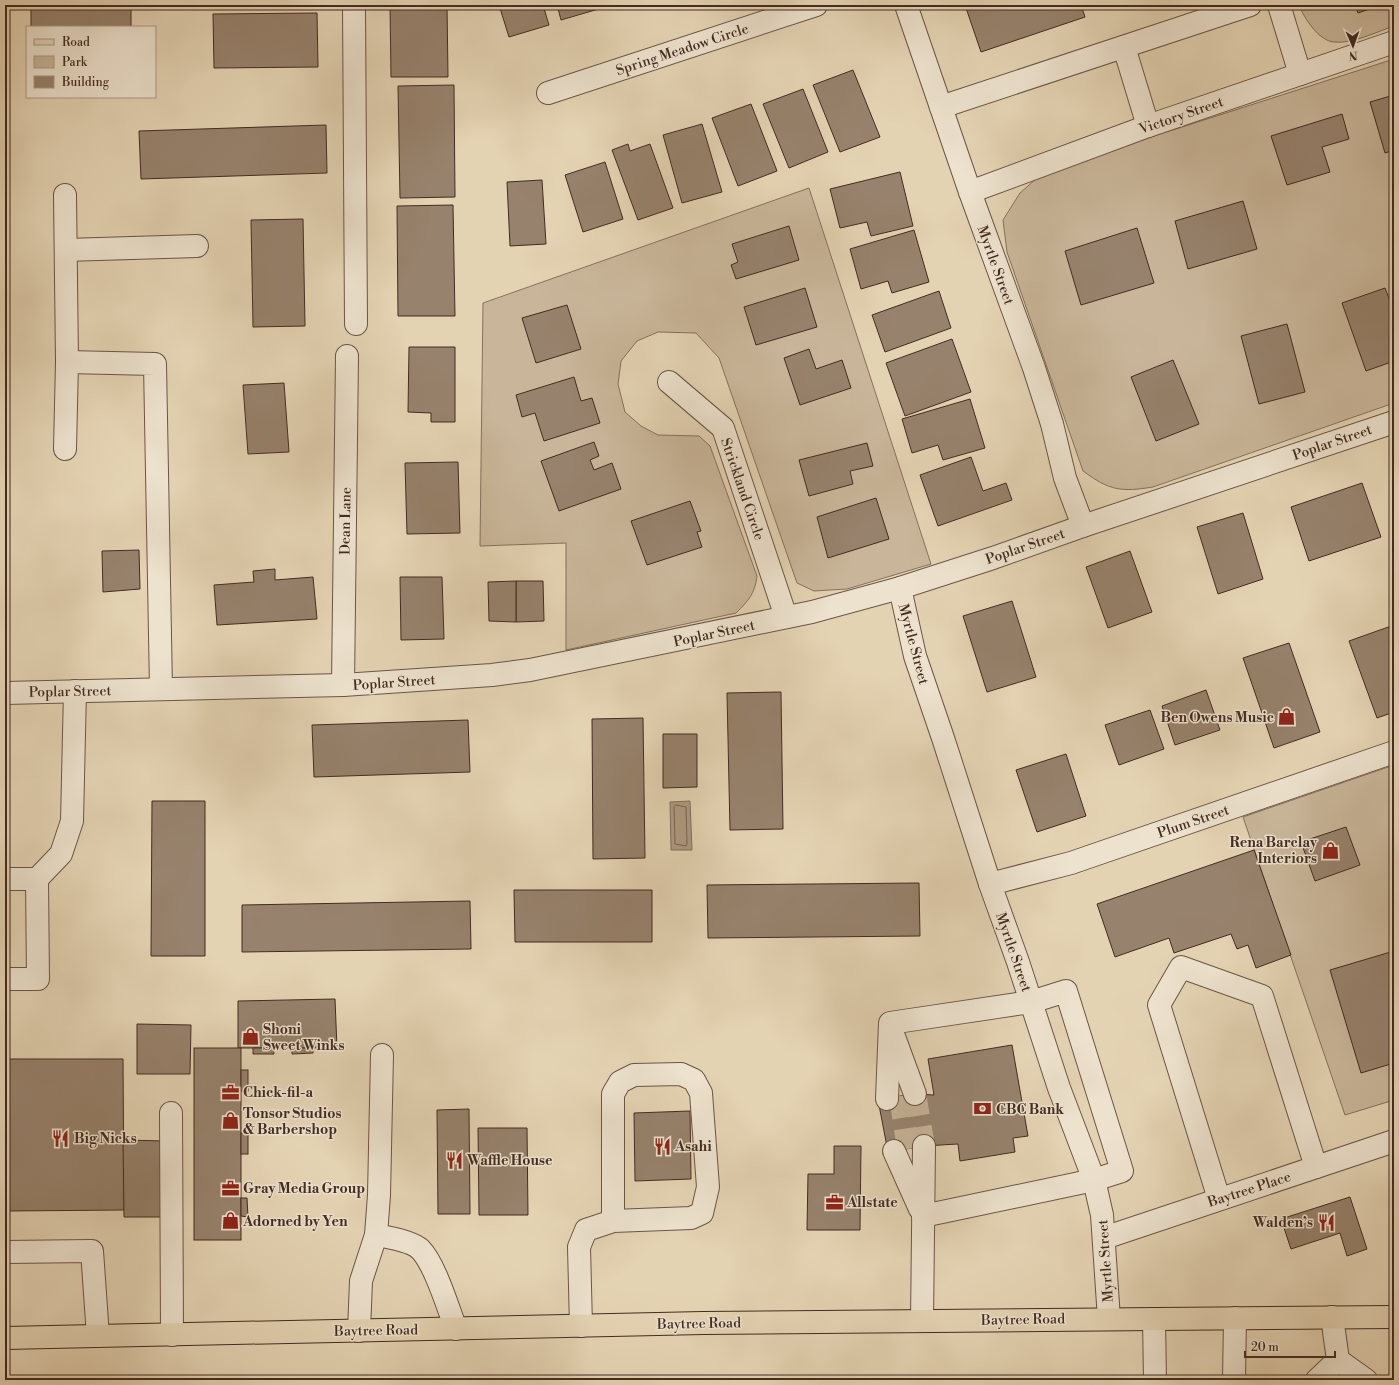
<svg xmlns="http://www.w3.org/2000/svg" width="1399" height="1385" viewBox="0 0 1399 1385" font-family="'Libre Bodoni',serif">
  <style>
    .green { fill: #c9b69a; stroke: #86705e }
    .water { fill: #ae9a81; stroke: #846e5b }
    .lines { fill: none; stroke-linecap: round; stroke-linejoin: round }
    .shore { stroke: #796251; stroke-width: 1 }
    .building { fill: #97826d; stroke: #442b21 }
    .minor-tunnel { stroke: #c4b196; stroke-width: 22; stroke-dasharray: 22 11; stroke-linecap: butt }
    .minor-casing { stroke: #6c5546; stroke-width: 24 }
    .major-casing { stroke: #442b21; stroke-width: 24 }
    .minor { stroke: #ede2ce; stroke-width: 22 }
    .major { stroke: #e4d3b3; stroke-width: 22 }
    .labels { text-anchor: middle; stroke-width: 3; stroke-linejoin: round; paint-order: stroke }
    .street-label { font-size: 14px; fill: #442b21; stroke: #ede2ce }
    .poi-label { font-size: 14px; font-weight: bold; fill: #442b21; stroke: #ede2ce; text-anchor: start }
  </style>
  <rect width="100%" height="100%" fill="#e4d3b3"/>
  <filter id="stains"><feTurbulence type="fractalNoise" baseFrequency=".005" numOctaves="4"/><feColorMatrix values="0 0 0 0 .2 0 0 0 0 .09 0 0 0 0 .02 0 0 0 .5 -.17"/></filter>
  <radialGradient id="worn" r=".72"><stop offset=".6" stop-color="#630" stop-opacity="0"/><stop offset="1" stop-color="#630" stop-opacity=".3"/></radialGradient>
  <g class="green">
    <path d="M 1299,5 L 1394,5 L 1394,26 C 1376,32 1353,44 1334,42 C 1319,41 1304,18 1299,5 Z"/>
    <path d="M 1394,59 L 1394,403 L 1153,487 C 1121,492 1110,491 1083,471 L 1007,252 L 1003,220 L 1020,193 L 1045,171 Z"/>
    <path d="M 809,188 L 931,564 L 847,589 L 814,591 L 797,583 L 719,358 L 696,333 L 658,332 L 637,341 L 621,361 L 618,384 L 625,412 L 641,426 L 658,435 L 699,436 L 710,446 L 757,576 C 755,594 748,601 736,613 L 566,650 L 566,543 L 480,546 L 483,303 Z"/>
    <polygon points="1394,765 1394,1100 1345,1115 1243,817"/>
  </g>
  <polygon class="water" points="690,801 692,850 671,850 670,802"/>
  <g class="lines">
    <polygon class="shore" points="676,805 686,807 687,844 686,846 675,844 674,807"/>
  </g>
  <g class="building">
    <rect x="31" y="5" width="100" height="22"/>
    <polygon points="390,5 447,5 448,77 391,77"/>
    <polygon points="499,5 543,5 549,25 509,37"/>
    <polygon points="557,5 601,5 602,8 561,20"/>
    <polygon points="965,5 1081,5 1085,17 981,52"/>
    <polygon points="1355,5 1381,5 1358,13"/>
    <polygon points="317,13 318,67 214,68 213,14"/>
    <polygon points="853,70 880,137 840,152 813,85"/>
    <polygon points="454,85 455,197 400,198 398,86"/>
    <polygon points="803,89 828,152 789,168 763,104"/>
    <polygon points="1394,95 1394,150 1385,153 1370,102"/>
    <polygon points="751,104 777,171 738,186 712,118"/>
    <polygon points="1342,114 1349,139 1322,147 1330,172 1287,185 1271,136"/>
    <polygon points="702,124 722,192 682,203 663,135"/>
    <polygon points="326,125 327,173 141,179 139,131"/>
    <polygon points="628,144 630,151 650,144 673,208 638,220 612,150"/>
    <polygon points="605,162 623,219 583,232 565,175"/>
    <polygon points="900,172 913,226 871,236 867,222 840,228 830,189"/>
    <polygon points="542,180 546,244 510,246 507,182"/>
    <polygon points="1243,201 1257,249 1188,269 1175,221"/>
    <polygon points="453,205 455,316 398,316 397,206"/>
    <polygon points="303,219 305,326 253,327 251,220"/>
    <polygon points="789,226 799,260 736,279 731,265 738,262 732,244"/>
    <polygon points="1137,228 1154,283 1081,305 1065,251"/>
    <polygon points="914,230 929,282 892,293 888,281 861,289 850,249"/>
    <polygon points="805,288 817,327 756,345 744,307"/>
    <polygon points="1385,288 1394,312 1394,361 1366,371 1342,303"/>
    <polygon points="939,291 951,328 885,352 872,315"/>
    <polygon points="567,305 581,349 536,363 522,318"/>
    <polygon points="1287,324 1305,392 1259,404 1241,336"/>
    <polygon points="952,339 971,392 905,416 886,363"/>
    <polygon points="409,347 455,347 455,422 431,422 431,413 408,412"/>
    <polygon points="809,349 816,369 842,360 851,388 800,405 784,358"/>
    <polygon points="1173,360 1199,424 1156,441 1131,377"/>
    <polygon points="574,377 581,401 592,398 600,423 544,441 535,413 522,417 516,395"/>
    <polygon points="284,383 289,452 248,454 243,385"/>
    <polygon points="970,399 985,448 943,460 938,445 912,453 902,419"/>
    <polygon points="594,442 599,456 590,460 594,470 612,463 621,489 559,511 541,461"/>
    <polygon points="867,443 873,466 850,471 853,484 809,496 799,460"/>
    <polygon points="971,457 983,491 1006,483 1012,500 938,526 920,475"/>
    <polygon points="458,462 460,533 407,534 405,463"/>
    <polygon points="1362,483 1381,537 1309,561 1291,507"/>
    <polygon points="876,498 889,539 828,558 817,517"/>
    <polygon points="690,501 701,531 697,532 702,547 647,565 631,521"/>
    <polygon points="1243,513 1263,579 1218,594 1197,527"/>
    <polygon points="139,550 140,589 103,592 102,551"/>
    <polygon points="1130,551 1152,612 1108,628 1086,567"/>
    <polygon points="275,569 275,580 313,577 317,619 217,625 214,585 254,582 253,571"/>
    <polygon points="400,577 442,577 444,639 401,640"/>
    <polygon points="516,581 543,581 544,621 516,622"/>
    <polygon points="516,581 516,622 489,621 488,582"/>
    <polygon points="1012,601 1036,677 987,692 963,616"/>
    <polygon points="1394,625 1394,712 1377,718 1349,641"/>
    <polygon points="1289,643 1320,732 1274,748 1243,658"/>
    <polygon points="1206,690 1220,730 1175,745 1162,706"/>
    <polygon points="781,692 783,829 730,830 727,693"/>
    <polygon points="1150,710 1164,749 1119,765 1105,725"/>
    <polygon points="643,718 645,858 593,859 592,719"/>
    <polygon points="468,720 470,772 314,777 312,725"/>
    <polygon points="663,734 697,734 697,787 663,788"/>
    <polygon points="1066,754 1086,816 1037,832 1016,770"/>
    <polygon points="152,801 205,801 205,956 151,956"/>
    <polygon points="1346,827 1360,865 1315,881 1301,842"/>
    <polygon points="1254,850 1291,955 1256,968 1248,945 1237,949 1231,934 1174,953 1169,938 1115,957 1097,904"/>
    <polygon points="919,883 920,936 708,938 707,885"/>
    <polygon points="514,890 652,890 652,942 515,942"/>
    <polygon points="470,901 471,949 242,952 242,905"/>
    <polygon points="1394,951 1394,1063 1361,1073 1330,970"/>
    <polygon points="335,999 337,1048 238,1048 238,1001"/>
    <polygon points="137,1024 191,1025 190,1074 137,1074"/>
    <polygon points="1012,1045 1028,1136 1013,1138 1015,1152 960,1161 958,1144 924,1146 888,1152 879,1105 887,1099 900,1096 915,1094 934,1095 928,1059"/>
    <rect x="194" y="1048" width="47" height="192"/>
    <polygon points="253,1048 273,1048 274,1054 253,1054"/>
    <polygon points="292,1048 313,1048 313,1053 292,1054"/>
    <polygon points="7,1059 123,1059 124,1210 8,1211"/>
    <rect x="241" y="1070" width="7" height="21"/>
    <polygon points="469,1109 470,1214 438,1214 437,1110"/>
    <polygon points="690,1111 691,1179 635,1181 634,1113"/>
    <polygon points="478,1128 527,1128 528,1215 479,1215"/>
    <rect x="241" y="1133" width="7" height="21"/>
    <polygon points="123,1140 166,1141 166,1217 124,1217"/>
    <polygon points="834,1146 861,1146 860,1230 807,1230 808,1174 834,1174"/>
    <polygon points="1350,1197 1367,1249 1347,1256 1340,1233 1291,1249 1281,1219"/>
    <polygon points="241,1198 247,1198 248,1217 241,1216"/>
  </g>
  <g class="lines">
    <g class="minor-tunnel">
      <polyline points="915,1094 924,1146"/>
      <polyline points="900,1096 908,1149"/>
    </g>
    <defs>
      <g id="minor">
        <polyline points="354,5 356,324"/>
        <polyline points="906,5 970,192 1034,368 1052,424 1065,478 1083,526"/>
        <polyline points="1279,5 1300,74"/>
        <polyline points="1124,47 1148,126"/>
        <polyline points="548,93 816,5"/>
        <polyline points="941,107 1250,5"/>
        <polyline points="970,192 1148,126 1394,42"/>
        <polyline points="65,195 67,362 65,449"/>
        <polyline points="66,250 197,246"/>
        <polyline points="67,362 155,364 161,689"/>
        <polyline points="669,382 723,428 786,617"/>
        <polyline points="900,588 915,656 943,738 990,884 1018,962 1059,1088 1094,1180 1102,1215 1109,1319"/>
        <polyline points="343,685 347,356"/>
        <polyline points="5,693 343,685 492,675 530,670 812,612 900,588 993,558 1083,526 1394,422"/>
        <polyline points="5,879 37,879 38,979 5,979"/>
        <polyline points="37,879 61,854 72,821 75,691"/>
        <polyline points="990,884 1071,863 1394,752"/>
        <polyline points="893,1034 915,1094"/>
        <polyline points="887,1099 890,1023 1031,1002 1066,991 1122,1171 1094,1180 923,1216"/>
        <polyline points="171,1113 172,1335"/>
        <polyline points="894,1151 920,1209"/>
        <polyline points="1219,1199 1159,1005 1181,967 1262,996 1316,1167"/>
        <polyline points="376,1235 379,1195 382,1055"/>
        <polyline points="1104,1238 1394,1141"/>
        <polyline points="5,1252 92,1251 98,1336"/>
        <polyline points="1154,1319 1155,1380"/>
        <polyline points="922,1321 924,1146"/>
        <polyline points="581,1326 579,1247 586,1230 613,1221 691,1218 702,1213 708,1187 701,1093 694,1080 681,1074 634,1075 620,1082 613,1094 613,1221"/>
        <path d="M 359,1331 L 361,1281 L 376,1235 C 388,1237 411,1241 420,1249 C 435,1264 448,1308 456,1329"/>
        <polyline points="1338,1360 1366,1380"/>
        <polyline points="1234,1380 1235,1318"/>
        <polyline points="1317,1380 1338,1360 1332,1317"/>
      </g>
      <polyline id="major" points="5,1338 703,1323 1394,1317"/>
    </defs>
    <use href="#minor" class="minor-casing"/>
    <use href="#major" class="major-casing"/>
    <use href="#minor" class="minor"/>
    <use href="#major" class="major"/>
  </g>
  <defs>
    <symbol id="shop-bare" viewBox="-9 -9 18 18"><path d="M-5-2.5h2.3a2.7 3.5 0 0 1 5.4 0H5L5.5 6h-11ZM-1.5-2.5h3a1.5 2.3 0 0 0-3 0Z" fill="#8f2418" stroke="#ede2ce" stroke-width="2.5" paint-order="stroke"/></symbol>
    <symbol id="office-bare" viewBox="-9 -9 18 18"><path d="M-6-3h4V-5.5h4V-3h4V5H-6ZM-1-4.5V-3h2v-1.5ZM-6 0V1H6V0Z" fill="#8f2418" stroke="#ede2ce" stroke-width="2.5" paint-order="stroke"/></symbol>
    <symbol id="bank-bare" viewBox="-9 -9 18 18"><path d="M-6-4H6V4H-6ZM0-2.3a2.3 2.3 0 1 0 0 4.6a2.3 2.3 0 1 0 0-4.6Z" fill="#8f2418" stroke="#ede2ce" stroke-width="2.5" paint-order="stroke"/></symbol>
    <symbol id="restaurant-bare" viewBox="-9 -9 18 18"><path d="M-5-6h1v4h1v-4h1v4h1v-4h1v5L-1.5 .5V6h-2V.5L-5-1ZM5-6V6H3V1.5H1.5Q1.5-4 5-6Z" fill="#8f2418" stroke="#ede2ce" stroke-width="2.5" paint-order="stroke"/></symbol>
  </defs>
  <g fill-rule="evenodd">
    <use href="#shop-bare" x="1274" y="704" width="25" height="25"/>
    <use href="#shop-bare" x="1318" y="838" width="25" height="25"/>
    <use href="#shop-bare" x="238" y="1024" width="25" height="25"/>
    <use href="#office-bare" x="218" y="1080" width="25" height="25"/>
    <use href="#bank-bare" x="970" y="1096" width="25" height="25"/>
    <use href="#shop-bare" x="218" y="1108" width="25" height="25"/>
    <use href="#restaurant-bare" x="48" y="1126" width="25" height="25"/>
    <use href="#restaurant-bare" x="650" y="1134" width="25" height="25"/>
    <use href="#restaurant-bare" x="442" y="1148" width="25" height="25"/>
    <use href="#office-bare" x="218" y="1176" width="25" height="25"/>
    <use href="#office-bare" x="822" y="1190" width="25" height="25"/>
    <use href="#shop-bare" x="218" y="1208" width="25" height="25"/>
    <use href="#restaurant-bare" x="1314" y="1210" width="25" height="25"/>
  </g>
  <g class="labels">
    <g class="street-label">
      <text transform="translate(682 49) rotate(-18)" y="5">Spring Meadow Circle</text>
      <text transform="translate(1181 115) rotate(-19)" y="5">Victory Street</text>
      <text transform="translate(996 265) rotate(70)" y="5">Myrtle Street</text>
      <text transform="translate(1332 442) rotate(-19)" y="5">Poplar Street</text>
      <text transform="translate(743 489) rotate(71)" y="5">Strickland Circle</text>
      <text transform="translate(345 521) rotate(-89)" y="5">Dean Lane</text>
      <text transform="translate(1025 546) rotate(-19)" y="5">Poplar Street</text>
      <text transform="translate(714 633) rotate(-12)" y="5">Poplar Street</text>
      <text transform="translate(914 644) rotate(75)" y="5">Myrtle Street</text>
      <text transform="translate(394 682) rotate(-4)" y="5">Poplar Street</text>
      <text transform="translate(70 691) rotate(-1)" y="5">Poplar Street</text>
      <text transform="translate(1193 821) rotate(-19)" y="5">Plum Street</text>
      <text transform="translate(1014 952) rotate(71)" y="5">Myrtle Street</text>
      <text transform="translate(1249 1189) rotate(-18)" y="5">Baytree Place</text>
      <text transform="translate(1105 1261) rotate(-94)" y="5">Myrtle Street</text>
      <text transform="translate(1023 1319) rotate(-1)" y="5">Baytree Road</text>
      <text transform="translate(699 1323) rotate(-1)" y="5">Baytree Road</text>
      <text transform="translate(376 1330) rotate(-1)" y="5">Baytree Road</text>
    </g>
    <g class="poi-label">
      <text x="1274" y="722" text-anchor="end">Ben Owens Music</text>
      <text x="1317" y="847" text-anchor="end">Rena Barclay<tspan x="1317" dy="16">Interiors</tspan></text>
      <text x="263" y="1034">Shoni<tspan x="263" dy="16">Sweet Winks</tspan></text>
      <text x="243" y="1097">Chick-fil-a</text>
      <text x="996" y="1114">CBC Bank</text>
      <text x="243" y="1118">Tonsor Studios<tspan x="243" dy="16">&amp; Barbershop</tspan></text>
      <text x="74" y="1143">Big Nicks</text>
      <text x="675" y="1151">Asahi</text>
      <text x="467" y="1165">Waffle House</text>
      <text x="243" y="1193">Gray Media Group</text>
      <text x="847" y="1207">Allstate</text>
      <text x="243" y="1226">Adorned by Yen</text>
      <text x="1313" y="1227" text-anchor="end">Walden’s</text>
    </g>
  </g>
  <rect width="1399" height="1385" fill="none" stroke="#e4d3b3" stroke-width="20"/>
  <rect x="6" y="6" width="1387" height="1373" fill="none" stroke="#442b21" stroke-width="2"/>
  <rect x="10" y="10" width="1379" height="1365" fill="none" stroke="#442b21"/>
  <rect x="26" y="26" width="130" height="72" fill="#ede2ce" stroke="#a99989"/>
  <rect x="34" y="39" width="20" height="6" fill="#e4d3b3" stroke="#a99989"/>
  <text x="62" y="46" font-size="12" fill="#442b21">Road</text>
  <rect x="34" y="56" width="20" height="12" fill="#c9b69a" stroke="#a99989"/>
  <text x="62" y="66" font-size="12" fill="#442b21">Park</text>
  <rect x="34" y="76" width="20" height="12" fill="#97826d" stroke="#a99989"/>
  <text x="62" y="86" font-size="12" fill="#442b21">Building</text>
  <g transform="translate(1353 46) rotate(178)" stroke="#ede2ce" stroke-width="3" paint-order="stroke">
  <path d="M0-3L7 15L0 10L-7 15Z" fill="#442b21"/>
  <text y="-6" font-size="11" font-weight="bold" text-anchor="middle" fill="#442b21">N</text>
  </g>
  <path d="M1245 1351v6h90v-6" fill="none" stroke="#442b21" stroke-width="2"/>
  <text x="1251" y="1351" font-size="12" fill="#442b21" stroke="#ede2ce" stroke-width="3" paint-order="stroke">20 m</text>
  <rect width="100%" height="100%" filter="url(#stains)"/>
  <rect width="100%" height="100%" fill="url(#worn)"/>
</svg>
